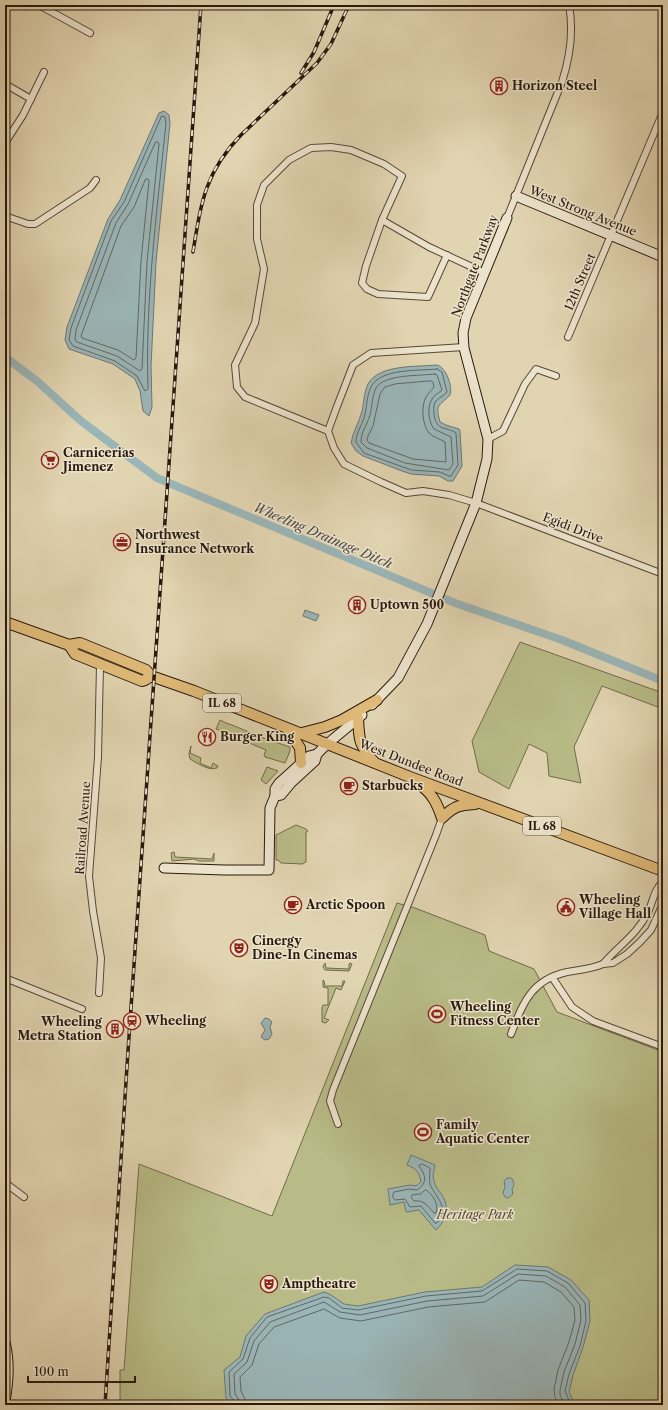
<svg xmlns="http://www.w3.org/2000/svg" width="668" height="1410" viewBox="0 0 668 1410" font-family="'Libre Caslon Text',serif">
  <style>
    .green { fill: #b8bb87; stroke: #706a4a }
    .water { fill: #9ab5b7; stroke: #6d7773 }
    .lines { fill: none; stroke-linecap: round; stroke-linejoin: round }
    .shore { stroke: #626762; stroke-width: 1 }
    .canal { stroke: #9ab5b7; stroke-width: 8 }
    .street-casing { stroke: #574836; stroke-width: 8 }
    .secondary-casing { stroke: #29190d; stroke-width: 11 }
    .primary-casing { stroke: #29190d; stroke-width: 12 }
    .street { stroke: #ece3cc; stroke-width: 6 }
    .secondary { stroke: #ece3cc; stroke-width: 9 }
    .primary { stroke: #e0ba78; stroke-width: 10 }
    .rail-casing { stroke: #29190d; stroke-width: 3.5 }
    .rail { stroke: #ece3cc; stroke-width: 2; stroke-dasharray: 6; stroke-linecap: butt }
    .labels { text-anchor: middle; stroke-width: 3; stroke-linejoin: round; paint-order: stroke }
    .shield { fill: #ece3cc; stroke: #645646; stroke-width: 1 }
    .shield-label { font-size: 11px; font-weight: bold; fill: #29190d }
    .poi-label { font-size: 12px; font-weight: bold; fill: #29190d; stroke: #ece3cc; text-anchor: start }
    .street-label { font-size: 12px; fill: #29190d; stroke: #ece3cc }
    .park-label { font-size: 12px; font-style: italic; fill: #544a32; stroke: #ece3cc }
    .water-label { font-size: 13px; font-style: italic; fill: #4b4840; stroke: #ece3cc }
  </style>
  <rect width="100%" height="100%" fill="#e1d4b0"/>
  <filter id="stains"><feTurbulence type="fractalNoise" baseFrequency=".005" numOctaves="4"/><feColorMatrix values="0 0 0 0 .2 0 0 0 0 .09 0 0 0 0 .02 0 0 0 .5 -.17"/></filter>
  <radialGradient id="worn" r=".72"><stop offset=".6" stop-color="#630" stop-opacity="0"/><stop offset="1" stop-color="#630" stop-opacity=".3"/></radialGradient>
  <g class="green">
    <polygon points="520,642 663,693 663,709 602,686 574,747 581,783 549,776 547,753 529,744 509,789 479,772 472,741"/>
    <polygon points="220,720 226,723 232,725 266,739 290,747 290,751 285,763 265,757 264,755 266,750 230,735 227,739 228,734 216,729"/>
    <path d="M 191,746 L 190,753 L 201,758 L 200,763 L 211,768 L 213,763 L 218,766 L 217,768 C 208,771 197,763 190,759 L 189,754 Z"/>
    <polygon points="267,767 278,771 266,784 261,780"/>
    <polygon points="296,825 306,829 308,831 306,832 306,862 302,864 281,863 278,860 276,860 276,835"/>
    <polygon points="174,852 175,857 212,859 214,853 214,861 199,861 194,859 172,861 171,853"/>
    <polygon points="397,903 415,908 485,935 489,951 534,969 557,1012 663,1052 663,1405 120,1405 120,1370 124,1370 139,1164 272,1216"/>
    <polygon points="325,963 326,968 349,969 349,964 350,963 352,964 349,971 325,970 323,967"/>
    <polygon points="323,980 324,981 325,986 342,986 343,981 345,981 341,990 336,988 324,1018 329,1020 326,1023 322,1022 322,1007 323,1005 328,1005 328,988 323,987"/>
  </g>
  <g class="water">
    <polygon points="164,111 169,115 170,123 156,262 151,366 152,407 149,416 143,411 140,391 135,379 113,364 69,349 65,340 67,327 108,219 120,200 159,113"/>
    <path d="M 437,365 C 446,367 453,387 450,395 C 439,407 435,403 440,422 L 446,425 L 459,429 L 460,431 L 462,466 L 453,481 L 448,481 L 439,476 L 411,474 L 402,471 L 363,456 L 356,451 L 351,443 C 353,431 359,423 362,411 C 364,402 364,392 368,384 C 379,364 417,367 437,365 Z"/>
    <polygon points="305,610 319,615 316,621 303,616"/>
    <polygon points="265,1018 269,1019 272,1022 270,1027 272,1034 269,1039 265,1040 261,1037 265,1030 261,1023"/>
    <path d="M 411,1155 L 435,1165 C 434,1171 432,1176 434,1181 C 435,1187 439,1191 442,1195 C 450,1207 446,1221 436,1230 L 419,1210 L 406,1212 L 404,1202 L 390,1205 L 388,1189 L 410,1185 L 416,1186 L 421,1182 C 419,1172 417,1169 407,1165 Z"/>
    <polygon points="507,1178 511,1178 513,1180 514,1185 512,1189 513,1194 508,1198 505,1197 503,1193 505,1187 504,1181"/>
    <polygon points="515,1265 548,1267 571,1280 589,1300 590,1321 583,1347 573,1375 569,1392 575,1405 232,1405 226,1398 224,1370 240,1357 246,1336 265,1314 324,1292 331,1295 344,1304 358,1306 425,1292 482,1287"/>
  </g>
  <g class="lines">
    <g class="shore">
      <path d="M 162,116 L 165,117 L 166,123 C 157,211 145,300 148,389 L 145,391 L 137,376 L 115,361 L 73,346 L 69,340 L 71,328 L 111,221 L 124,202 Z"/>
      <polygon points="156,142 158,142 159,144 147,262 142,369 140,371 117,356 77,342 75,339 76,330 116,223 128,204"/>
      <polygon points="146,179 148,179 149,181 141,261 136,358 134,360 118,350 82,338 81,336 121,226 134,207"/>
      <path d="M 437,369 L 442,372 L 447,392 C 444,396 438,398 435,402 C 433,406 434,411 434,415 C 437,432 446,426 456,433 L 458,465 L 451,476 L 449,476 L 440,472 L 412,470 L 403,467 L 364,453 L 356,442 C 356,432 363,424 365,414 C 367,405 367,395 371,387 C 380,368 419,371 437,369 Z"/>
      <path d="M 435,374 L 437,375 L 442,390 C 439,393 434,395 432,399 C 427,407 428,421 434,429 L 451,437 L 453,464 L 449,470 L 405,463 L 367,448 L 361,442 C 361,432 367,425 370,415 C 372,407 372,396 376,388 C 384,374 420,376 435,374 Z"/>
      <path d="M 431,381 L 433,382 L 434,387 C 432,390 428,393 426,397 C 421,406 422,424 429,433 C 433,437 440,439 445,442 L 446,462 L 413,459 L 369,443 L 367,440 L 368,436 L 373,426 L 380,394 L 385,387 L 395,384 Z"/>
      <path d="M 422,1164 L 430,1168 C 430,1173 429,1178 430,1184 C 435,1197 451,1208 437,1223 L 435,1223 L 421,1206 L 410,1207 L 405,1199 L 395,1200 L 393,1198 L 393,1194 L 394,1192 L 409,1189 L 417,1190 C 428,1183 426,1175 419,1166 Z"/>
      <path d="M 426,1190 C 433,1194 439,1205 436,1213 L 434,1213 C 427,1205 424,1200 414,1201 L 411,1197 L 412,1195 L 420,1194 Z"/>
      <polyline points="235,1405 235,1402 230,1396 229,1372 243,1359 250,1338 267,1317 324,1297 329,1298 342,1308 358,1310 426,1296 482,1291 517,1269 547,1271 568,1283 585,1303 586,1321 580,1346 569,1374 565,1391 571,1405"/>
      <polyline points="240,1405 239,1400 235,1394 234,1374 247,1362 254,1341 270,1322 324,1302 340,1312 360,1315 427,1301 483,1296 518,1274 546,1276 565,1287 580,1305 581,1320 575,1344 564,1372 560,1390 560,1395 565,1405"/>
      <polyline points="246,1405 245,1399 241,1391 240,1377 252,1365 259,1344 274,1327 324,1309 340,1318 361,1321 428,1307 485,1302 519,1280 544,1282 561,1292 574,1307 575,1320 569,1342 558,1370 554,1389 555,1397 558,1405"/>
    </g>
    <polyline class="canal" points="5,357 37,381 81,421 157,478 455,603 562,640 663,681"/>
    <defs>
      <g id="street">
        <polyline points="39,5 90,33"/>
        <polyline points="569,6 578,5"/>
        <polyline points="5,84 31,99"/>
        <polyline points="5,143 23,115 44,72"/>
        <polyline points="5,216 28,224 35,224 90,188 96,180"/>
        <path d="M 507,218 L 562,82 C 570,57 574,32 569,5"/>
        <polyline points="382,220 366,266 362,283 367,289 378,294 428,297 447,255"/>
        <polyline points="568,337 663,112"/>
        <polyline points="464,347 371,353 353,365 336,409 328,431 334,448 344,464 381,482 406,493 423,491 449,495 476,503 663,574"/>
        <polyline points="328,431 245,397 237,387 235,365 255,323 264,269 257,239 257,205 264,185 289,160 311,148 331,147 351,150 384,164 402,176 382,220 429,247 485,273"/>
        <polyline points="488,439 503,431 525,384 536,369 556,376"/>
        <path d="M 663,882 C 654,889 653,902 648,912 C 637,935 619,945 603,964 L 613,963 L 627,954 L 640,942 L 651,930 L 663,904"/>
        <polyline points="552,977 572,1007 593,1021 663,1047"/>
        <polyline points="5,978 82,1009"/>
        <polyline points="99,993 101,958 93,911 89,876 98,757 100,665"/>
        <path d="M 511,1034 C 523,1003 531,980 567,972 C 579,970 592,969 603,964"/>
        <polyline points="338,1124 330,1101 333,1090 436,835 442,818"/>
        <polyline points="5,1185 8,1185 24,1197"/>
      </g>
      <g id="secondary">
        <polyline points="516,196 663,257"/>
        <polyline points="372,705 398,678 427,624 476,503 487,459 488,439 464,348 463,333 466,318 507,218"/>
        <polyline points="275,796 281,795 291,783 315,761 317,754 326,745 362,715"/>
        <polyline points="164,868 224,870 269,870 270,808 275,796 275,789 279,783 309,756 317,754"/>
        <path d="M 5,1342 C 10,1362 9,1380 5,1401"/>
      </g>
      <g id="primary">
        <polyline points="5,622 69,645 80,643 146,670 151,676 194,691 410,777 663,871"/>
        <polyline points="69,645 75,654 142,681 145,680 151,676"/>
        <path d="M 358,718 C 359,741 359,744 374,762"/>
        <polyline points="288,729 300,748 301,763"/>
        <polyline points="298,734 325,727 342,720 377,700"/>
        <path d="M 419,784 C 432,793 437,803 442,818 C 454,806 459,805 475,804"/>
      </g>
    </defs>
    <use href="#street" class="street-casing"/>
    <use href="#secondary" class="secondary-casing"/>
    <use href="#primary" class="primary-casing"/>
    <use href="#street" class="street"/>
    <use href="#secondary" class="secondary"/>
    <use href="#primary" class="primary"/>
    <defs>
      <g id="rail">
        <polyline points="301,73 314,52 334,5"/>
        <path d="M 193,252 C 201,203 205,172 241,135 L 317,63 L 331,44 L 349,5"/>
        <polyline points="105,1405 128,1051 201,5"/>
      </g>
    </defs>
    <use href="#rail" class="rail-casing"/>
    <use href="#rail" class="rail"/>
  </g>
  <defs>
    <symbol id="building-ring" viewBox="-11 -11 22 22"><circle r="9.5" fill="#ece3cc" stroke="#8f2418" stroke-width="1.5"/><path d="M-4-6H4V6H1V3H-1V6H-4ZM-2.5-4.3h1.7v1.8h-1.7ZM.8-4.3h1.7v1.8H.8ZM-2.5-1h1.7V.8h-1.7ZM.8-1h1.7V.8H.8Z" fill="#8f2418"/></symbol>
    <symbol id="supermarket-ring" viewBox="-11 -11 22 22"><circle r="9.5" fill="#ece3cc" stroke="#8f2418" stroke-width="1.5"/><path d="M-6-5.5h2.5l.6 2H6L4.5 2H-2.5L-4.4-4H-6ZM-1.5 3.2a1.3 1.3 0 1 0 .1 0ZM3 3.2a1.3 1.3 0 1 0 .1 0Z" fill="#8f2418"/></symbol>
    <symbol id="office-ring" viewBox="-11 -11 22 22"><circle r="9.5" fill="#ece3cc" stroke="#8f2418" stroke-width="1.5"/><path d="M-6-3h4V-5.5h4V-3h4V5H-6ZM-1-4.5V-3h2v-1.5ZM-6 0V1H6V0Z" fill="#8f2418"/></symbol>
    <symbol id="restaurant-ring" viewBox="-11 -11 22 22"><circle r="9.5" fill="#ece3cc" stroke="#8f2418" stroke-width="1.5"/><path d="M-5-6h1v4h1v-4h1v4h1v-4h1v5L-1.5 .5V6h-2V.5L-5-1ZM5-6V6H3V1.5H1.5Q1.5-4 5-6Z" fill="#8f2418"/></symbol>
    <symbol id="cafe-ring" viewBox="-11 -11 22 22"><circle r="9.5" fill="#ece3cc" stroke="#8f2418" stroke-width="1.5"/><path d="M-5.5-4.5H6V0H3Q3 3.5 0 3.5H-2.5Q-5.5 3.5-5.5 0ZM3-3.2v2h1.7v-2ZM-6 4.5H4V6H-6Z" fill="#8f2418"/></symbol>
    <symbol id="civic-ring" viewBox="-11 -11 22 22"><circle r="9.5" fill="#ece3cc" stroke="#8f2418" stroke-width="1.5"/><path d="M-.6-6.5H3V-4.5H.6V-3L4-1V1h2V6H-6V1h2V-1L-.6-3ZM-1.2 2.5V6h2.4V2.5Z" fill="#8f2418"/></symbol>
    <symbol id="theatre-ring" viewBox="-11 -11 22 22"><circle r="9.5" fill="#ece3cc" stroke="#8f2418" stroke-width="1.5"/><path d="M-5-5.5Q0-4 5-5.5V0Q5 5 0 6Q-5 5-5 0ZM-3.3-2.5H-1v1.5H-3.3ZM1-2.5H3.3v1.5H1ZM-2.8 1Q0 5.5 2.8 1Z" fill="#8f2418"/></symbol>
    <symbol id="stadium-ring" viewBox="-11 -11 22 22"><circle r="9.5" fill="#ece3cc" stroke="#8f2418" stroke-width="1.5"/><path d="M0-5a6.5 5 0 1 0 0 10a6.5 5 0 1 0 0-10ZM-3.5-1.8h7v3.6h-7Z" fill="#8f2418"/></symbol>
    <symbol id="station-ring" viewBox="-11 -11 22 22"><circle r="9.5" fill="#ece3cc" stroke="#8f2418" stroke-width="1.5"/><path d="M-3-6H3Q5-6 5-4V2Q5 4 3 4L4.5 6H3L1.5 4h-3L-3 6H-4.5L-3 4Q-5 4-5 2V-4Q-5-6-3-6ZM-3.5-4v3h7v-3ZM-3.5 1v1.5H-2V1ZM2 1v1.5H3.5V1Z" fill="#8f2418"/></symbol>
  </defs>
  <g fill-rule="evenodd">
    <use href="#building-ring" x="489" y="76" width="20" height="20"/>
    <use href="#supermarket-ring" x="40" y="450" width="20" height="20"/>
    <use href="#office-ring" x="112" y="532" width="20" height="20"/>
    <use href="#building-ring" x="347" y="595" width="20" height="20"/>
    <use href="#restaurant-ring" x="197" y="727" width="20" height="20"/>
    <use href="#cafe-ring" x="339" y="776" width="20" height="20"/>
    <use href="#cafe-ring" x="283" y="895" width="20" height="20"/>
    <use href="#civic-ring" x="556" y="897" width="20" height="20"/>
    <use href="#theatre-ring" x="229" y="938" width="20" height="20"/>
    <use href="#stadium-ring" x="427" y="1004" width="20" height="20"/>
    <use href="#station-ring" x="122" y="1011" width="20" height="20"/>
    <use href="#building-ring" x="105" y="1019" width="20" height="20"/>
    <use href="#stadium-ring" x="413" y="1122" width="20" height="20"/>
    <use href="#theatre-ring" x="259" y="1274" width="20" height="20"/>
  </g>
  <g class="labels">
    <g class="shield">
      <rect x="203" y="694" width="38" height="18" rx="3"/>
      <rect x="523" y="817" width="38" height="18" rx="3"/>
    </g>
    <g class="shield-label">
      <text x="222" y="707">IL 68</text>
      <text x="542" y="830">IL 68</text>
    </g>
    <g class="poi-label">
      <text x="512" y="90">Horizon Steel</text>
      <text x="63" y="457">Carnicerias<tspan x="63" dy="14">Jimenez</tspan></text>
      <text x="135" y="539">Northwest<tspan x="135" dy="14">Insurance Network</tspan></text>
      <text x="370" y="609">Uptown 500</text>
      <text x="220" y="741">Burger King</text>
      <text x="362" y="790">Starbucks</text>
      <text x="579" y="904">Wheeling<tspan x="579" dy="14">Village Hall</tspan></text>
      <text x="306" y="909">Arctic Spoon</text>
      <text x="252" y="945">Cinergy<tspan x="252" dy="14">Dine-In Cinemas</tspan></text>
      <text x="450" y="1011">Wheeling<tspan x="450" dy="14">Fitness Center</tspan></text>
      <text x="145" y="1025">Wheeling</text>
      <text x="102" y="1026" text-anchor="end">Wheeling<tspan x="102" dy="14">Metra Station</tspan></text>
      <text x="436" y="1129">Family<tspan x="436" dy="14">Aquatic Center</tspan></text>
      <text x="282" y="1288">Amptheatre</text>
    </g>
    <g class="street-label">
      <text transform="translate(583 211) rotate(22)" y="4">West Strong Avenue</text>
      <text transform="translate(475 266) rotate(-69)" y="4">Northgate Parkway</text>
      <text transform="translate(580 282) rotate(-67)" y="4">12th Street</text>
      <text transform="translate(573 528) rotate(21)" y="4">Egidi Drive</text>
      <text transform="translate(411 763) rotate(21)" y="4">West Dundee Road</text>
      <text transform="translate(83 828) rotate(-86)" y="4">Railroad Avenue</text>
    </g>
    <g class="park-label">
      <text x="475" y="1219">Heritage Park</text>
    </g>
    <g class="water-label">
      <text transform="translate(323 535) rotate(23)" y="5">Wheeling Drainage Ditch</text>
    </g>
  </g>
  <rect width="668" height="1410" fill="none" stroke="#e1d4b0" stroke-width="20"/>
  <rect x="6" y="6" width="656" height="1398" fill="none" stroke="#29190d" stroke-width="2"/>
  <rect x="10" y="10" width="648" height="1390" fill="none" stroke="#29190d"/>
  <path d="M28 1376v6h107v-6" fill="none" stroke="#29190d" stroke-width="2"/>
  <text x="34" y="1376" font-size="12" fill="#29190d" stroke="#ece3cc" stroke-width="3" paint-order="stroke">100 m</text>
  <rect width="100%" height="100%" filter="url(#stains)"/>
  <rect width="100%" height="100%" fill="url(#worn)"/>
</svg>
